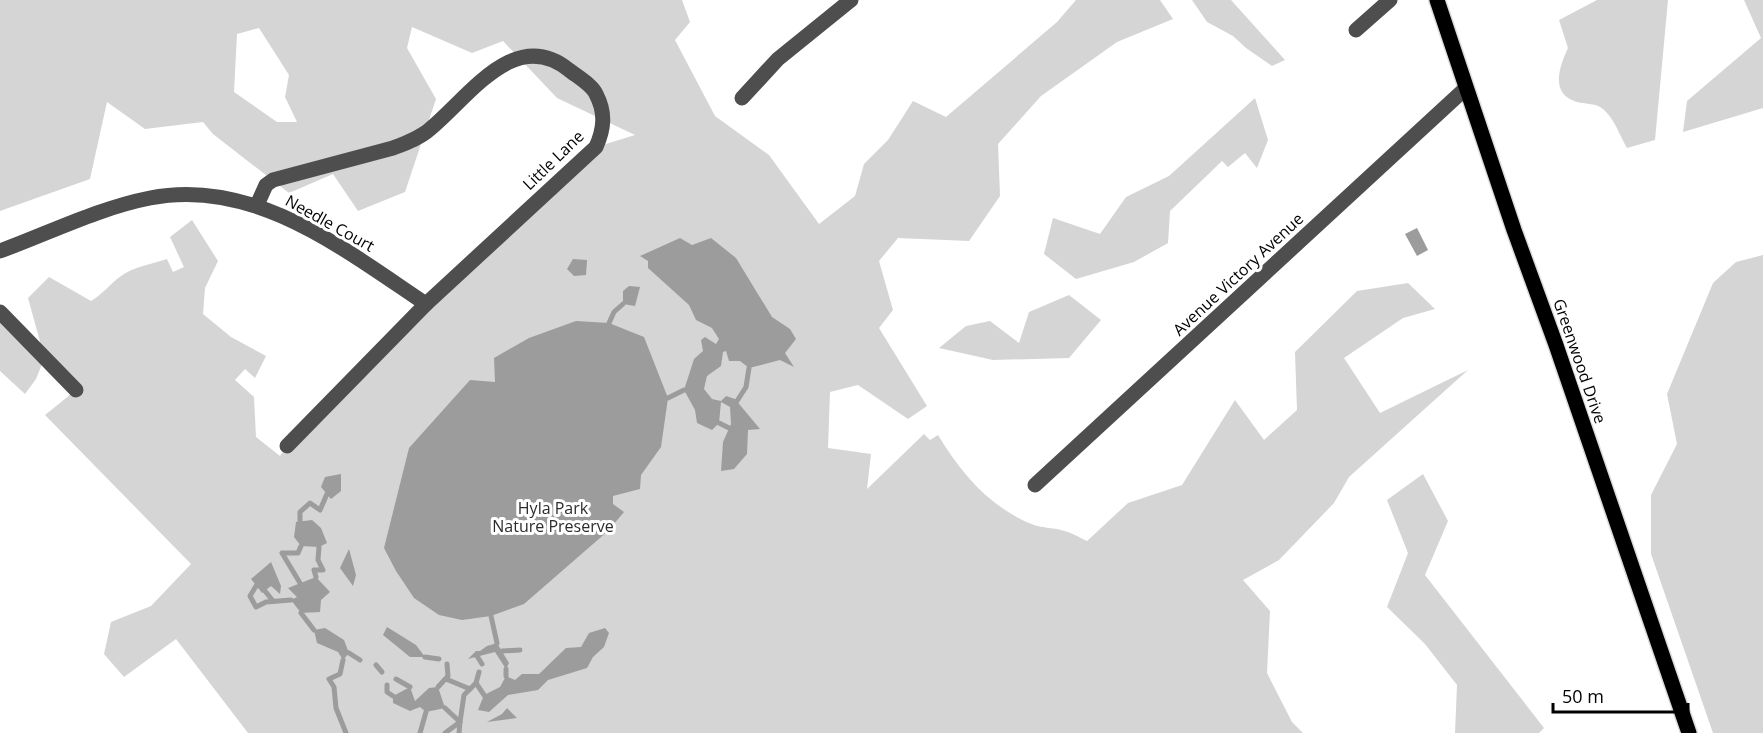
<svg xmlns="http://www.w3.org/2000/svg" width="1763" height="733" viewBox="0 0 1763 733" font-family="'Open Sans',sans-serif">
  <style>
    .green { fill: #d5d5d5; fill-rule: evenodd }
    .water { fill: #9c9c9c }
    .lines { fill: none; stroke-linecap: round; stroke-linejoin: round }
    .stream { stroke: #9c9c9c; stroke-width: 5 }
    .major-casing { stroke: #dbdbdb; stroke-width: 18 }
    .minor { stroke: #4e4e4e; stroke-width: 15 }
    .major { stroke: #000; stroke-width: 15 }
    .labels { text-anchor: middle; stroke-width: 6; stroke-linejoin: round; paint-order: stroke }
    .street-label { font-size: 16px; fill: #000; stroke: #fff }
    .park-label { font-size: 16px; fill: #2c2c2c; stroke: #fff }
  </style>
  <rect width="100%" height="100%" fill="#fff"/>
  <g class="green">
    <path d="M 0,0 L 682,0 L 690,22 L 675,40 L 715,116 L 769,155 L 819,224 L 855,196 L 864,164 L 888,140 L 913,101 L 946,117 L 1057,22 L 1076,0 L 1160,0 L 1173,19 L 1117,42 L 1041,96 L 998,144 L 1000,196 L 969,241 L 898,238 L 879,261 L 893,310 L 879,328 L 927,406 L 908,419 L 858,385 L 830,392 L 828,448 L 871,454 L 867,489 L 924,434 L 930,440 L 938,435 C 961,473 990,508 1034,525 C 1043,528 1053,528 1061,530 C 1070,532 1079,537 1087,541 L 1128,503 L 1182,485 L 1235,400 L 1264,440 L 1297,410 L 1295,352 L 1357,291 L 1408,283 L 1435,309 L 1403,318 L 1344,358 L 1380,413 L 1468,370 L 1349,477 L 1334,503 L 1279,560 L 1243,580 L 1270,611 L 1267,673 L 1292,722 L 1303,733 L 248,733 L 176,639 L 124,677 L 104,654 L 111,622 L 151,606 L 191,564 L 45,415 L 76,390 L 44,359 L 36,379 L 25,394 L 0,371 L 0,312 L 44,356 L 28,298 L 49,277 L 91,301 C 103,294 110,284 121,276 C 133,267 152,264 167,259 L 173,272 L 184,267 L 170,237 L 192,220 L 218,261 L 205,288 L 203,314 L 231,337 L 266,356 L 255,378 L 245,369 L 235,380 L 254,397 L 256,437 L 280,456 L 287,446 L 596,147 L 635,135 L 557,98 L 503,41 L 472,53 L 412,27 L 407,48 L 436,99 L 405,192 L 358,211 L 333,174 L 289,193 L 213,134 L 203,122 L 145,129 L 107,102 L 90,179 L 0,211 ZM 259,28 L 289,75 L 285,97 L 297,122 L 277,122 L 234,92 L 237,34 Z"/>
    <polygon points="1192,0 1231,0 1285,60 1272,66 1246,48 1233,36 1207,22"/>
    <path d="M 1597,0 L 1668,0 L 1655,140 L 1627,148 C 1620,136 1612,112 1598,106 C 1591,103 1582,104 1574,101 C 1550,92 1560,65 1568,48 L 1559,20 Z"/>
    <polygon points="1744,0 1763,0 1763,108 1683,132 1687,101 1761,38"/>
    <polygon points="1255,98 1268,140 1257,168 1245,153 1228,167 1222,161 1170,211 1168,243 1134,262 1076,279 1044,254 1053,218 1100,234 1126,197 1169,176"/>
    <polygon points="1763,255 1763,733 1713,733 1651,554 1651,495 1677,444 1667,394 1713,283 1736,262"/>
    <polygon points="1069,295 1101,320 1069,358 993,360 939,348 966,326 990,321 1019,343 1029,312"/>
    <polygon points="1423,474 1448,521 1425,575 1544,728 1539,733 1455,733 1457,685 1425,644 1387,607 1408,553 1387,500"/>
  </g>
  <g class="water">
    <polygon points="1417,228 1428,250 1417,256 1405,234"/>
    <polygon points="680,238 692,245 711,238 736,258 772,317 790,329 796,339 785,353 794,367 780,360 749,368 740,361 729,361 726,351 723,352 721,366 707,376 704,389 712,399 721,401 726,396 735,399 760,429 748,430 747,454 734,469 721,471 723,442 731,424 730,407 721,402 719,423 712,430 697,423 695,410 684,390 694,359 703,351 701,340 705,337 716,344 719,339 712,328 696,320 689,305 648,268 648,261 640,256"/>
    <polygon points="573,259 587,260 586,275 574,276 567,269"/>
    <polygon points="629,286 640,287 635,306 623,304 623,291"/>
    <polygon points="576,321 609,323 644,337 668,398 661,447 641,475 640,489 613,496 613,504 624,512 608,531 524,604 491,616 462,620 439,615 414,598 396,571 384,548 409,448 470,380 495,382 494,358 529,338"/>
    <polygon points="341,474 341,491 331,499 321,487 325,477"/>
    <polygon points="312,520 321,528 327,543 319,547 301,546 294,537 296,522"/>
    <polygon points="349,549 356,575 353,586 340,568"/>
    <polygon points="271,562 281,586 280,594 271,586 262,593 251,579"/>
    <polygon points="316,577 330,592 321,600 320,612 301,613 291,600 297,597 288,588"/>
    <polygon points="387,627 416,645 425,657 410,657 383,635"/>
    <polygon points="325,628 344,640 349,653 343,660 338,652 317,643 314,630"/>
    <polygon points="605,628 609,633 604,647 593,657 587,668 548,680 538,690 508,695 489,712 478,710 484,695 500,687 506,676 515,680 522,674 539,674 566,648 581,647 589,633"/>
    <polygon points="497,643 509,663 506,669 495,652 468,659 476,651 480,651 487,646"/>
    <polygon points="410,687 415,701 429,688 438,687 445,708 426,712 420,707 410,711 393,703 393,696"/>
    <polygon points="507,708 517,718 487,722 502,714"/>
  </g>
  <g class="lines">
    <g class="stream">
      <polyline points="609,323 614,312 623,304"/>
      <polyline points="668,398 684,390"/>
      <polyline points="737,401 746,387 749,368"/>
      <polyline points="719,423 729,428"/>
      <polyline points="300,522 300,512 310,503 320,510 327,494"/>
      <polyline points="316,577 314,570 323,570 318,560 319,547"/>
      <polyline points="300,583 282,553 298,553 301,546"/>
      <polyline points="256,586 250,596 256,607 266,602 291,600"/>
      <polyline points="265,591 273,601"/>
      <polyline points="301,613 314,630"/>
      <polyline points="491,616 497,643"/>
      <polyline points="502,651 520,650"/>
      <polyline points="349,653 360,660"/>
      <polyline points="477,656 482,664"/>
      <polyline points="425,657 439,659"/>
      <polyline points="343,660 340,674 329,679 334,687 336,708 346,733"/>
      <polyline points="376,665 382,672"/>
      <polyline points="479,672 476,683 484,695"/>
      <polyline points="506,676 506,669"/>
      <polyline points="396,679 410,687"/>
      <polyline points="446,679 470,689 476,683"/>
      <polyline points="387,685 387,692 393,696"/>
      <polyline points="438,687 448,676 447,664"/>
      <polyline points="445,708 460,722 459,733"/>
      <polyline points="420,733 426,712"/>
      <polyline points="445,733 460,722 464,695 470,689"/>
    </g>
    <defs>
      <polyline id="major" points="1437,0 1514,230 1556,345 1689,733"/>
    </defs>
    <use href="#major" class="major-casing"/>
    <g class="minor">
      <polyline points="1356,30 1390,0"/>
      <polyline points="742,98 778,59 851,0"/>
      <path d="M 257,205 L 266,185 L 273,180 L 393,148 C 406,143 420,138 430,129 C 469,97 515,26 569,70 C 578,77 592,85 596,94 C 606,113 604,129 596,147 L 426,304 L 287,446"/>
      <path d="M 0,251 C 49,233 99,208 150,198 C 254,177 345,250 426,304"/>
      <polyline points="0,312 76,390"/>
      <polyline points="1035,485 1466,88"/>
    </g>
    <use href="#major" class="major"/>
  </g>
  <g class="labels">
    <g class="street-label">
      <text transform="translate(553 160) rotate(-44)" y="6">Little Lane</text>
      <text transform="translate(330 223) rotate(29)" y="6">Needle Court</text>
      <text transform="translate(1238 274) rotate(-43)" y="6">Avenue Victory Avenue</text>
      <text transform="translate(1580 361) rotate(71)" y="6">Greenwood Drive</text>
    </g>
    <g class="park-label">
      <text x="553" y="514">Hyla Park<tspan x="553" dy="18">Nature Preserve</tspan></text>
    </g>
  </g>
  <path d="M1553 703v9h135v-9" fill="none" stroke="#000000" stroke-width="3"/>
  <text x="1562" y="703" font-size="18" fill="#000000" stroke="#ffffff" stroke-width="4.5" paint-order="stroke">50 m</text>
</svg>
